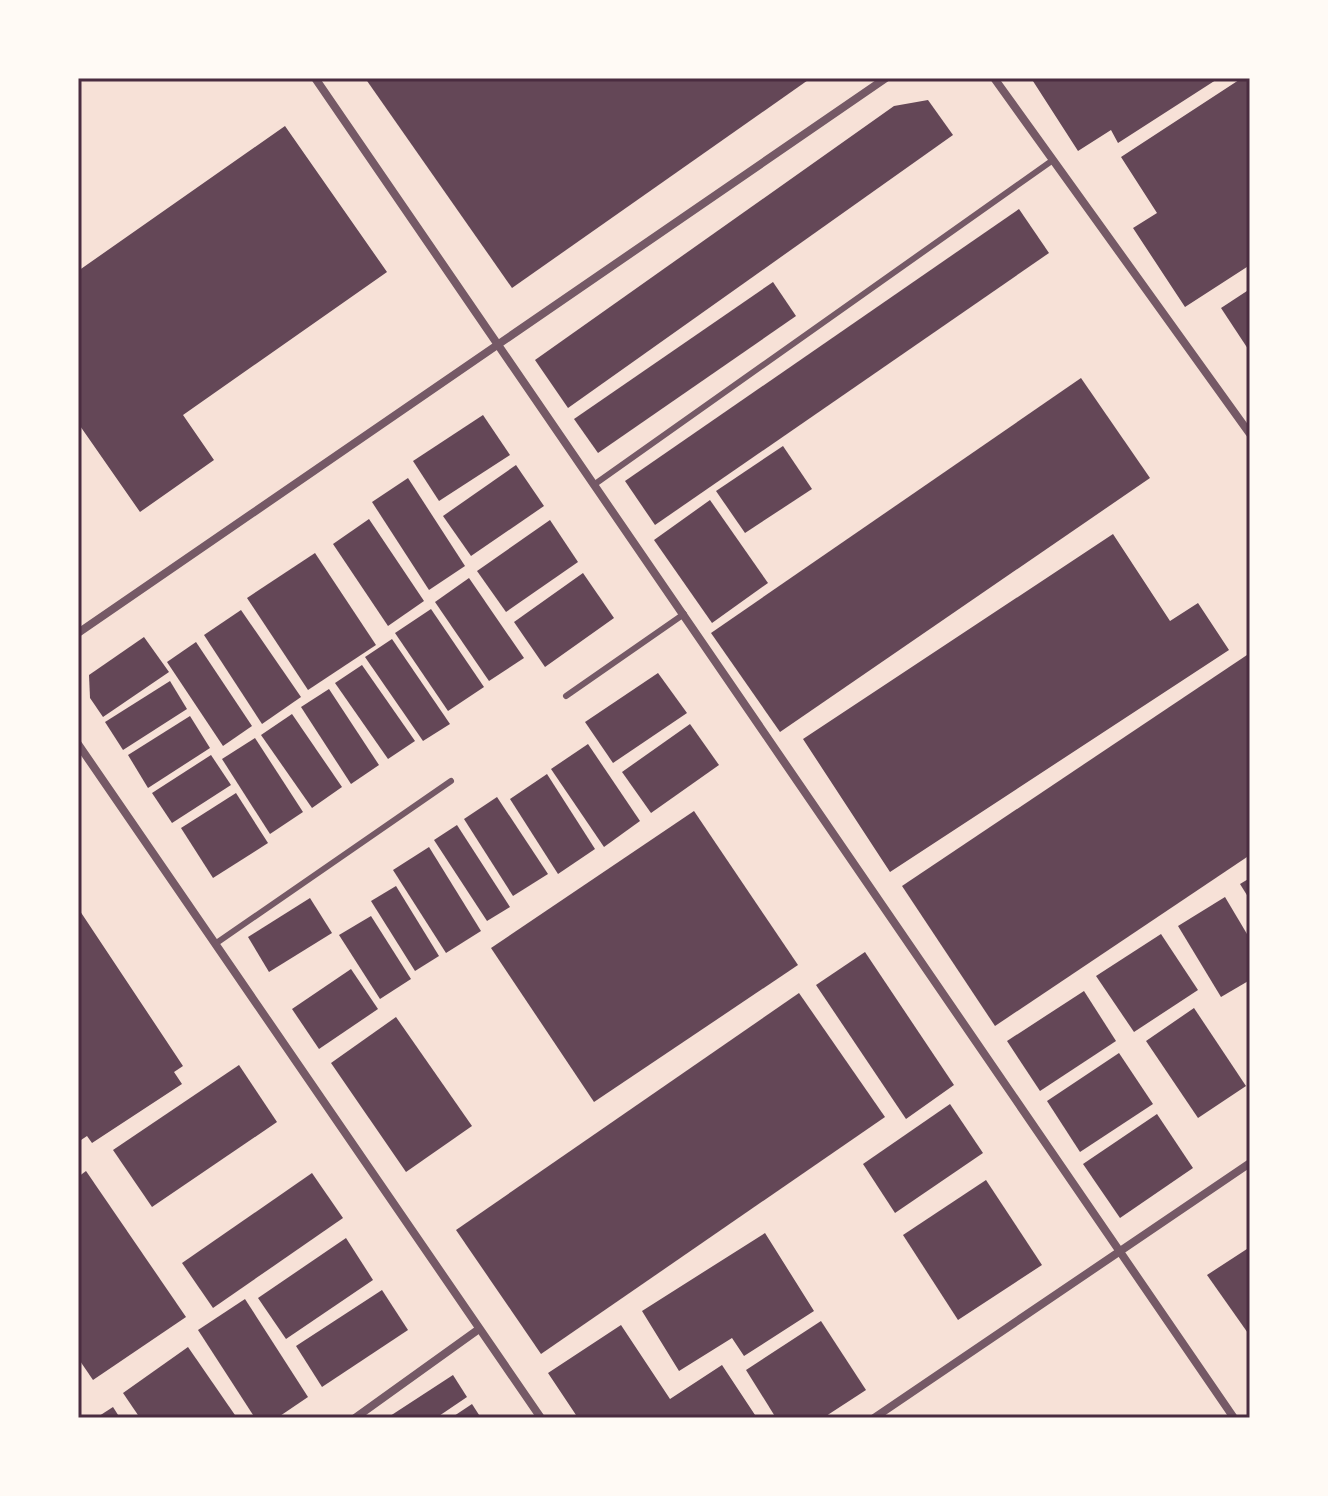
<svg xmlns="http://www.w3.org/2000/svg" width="1328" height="1496" viewBox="0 0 1328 1496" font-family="'Nunito Sans',sans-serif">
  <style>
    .building { fill: #644757 }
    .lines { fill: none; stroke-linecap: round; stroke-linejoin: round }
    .service { stroke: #755966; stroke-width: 6 }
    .minor { stroke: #755966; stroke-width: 8 }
    .neatline { fill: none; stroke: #4a2c40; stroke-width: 3 }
  </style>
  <rect width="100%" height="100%" fill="#f7e1d7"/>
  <g class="building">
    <polygon points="365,78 811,78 512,288"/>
    <polygon points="1031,78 1219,78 1118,143 1111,130 1078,151"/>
    <polygon points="1242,78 1250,78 1250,265 1185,307 1133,228 1157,213 1121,157"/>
    <polygon points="928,100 953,135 568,408 535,360 894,106"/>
    <polygon points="285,126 387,272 183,415 214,460 140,512 78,423 78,271"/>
    <polygon points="1019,209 1049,253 655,525 625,481"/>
    <polygon points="773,282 796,316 598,453 574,419"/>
    <polygon points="1250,289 1250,352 1221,308"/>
    <polygon points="1081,378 1150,478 780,732 711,633"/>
    <polygon points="483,415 510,455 439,501 413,461"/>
    <polygon points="783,446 812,489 745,533 716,491"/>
    <polygon points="516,465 544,506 471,556 443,516"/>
    <polygon points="408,478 465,566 429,590 372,502"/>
    <polygon points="710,500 768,583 712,623 654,540"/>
    <polygon points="369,519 424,601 388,626 333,544"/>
    <polygon points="550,520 578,562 506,612 477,571"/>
    <polygon points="1113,534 1170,621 1198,603 1229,650 890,872 803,739"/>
    <polygon points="315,553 376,645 308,690 247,598"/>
    <polygon points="583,573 614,618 545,667 514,622"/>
    <polygon points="469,578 524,658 489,681 435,602"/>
    <polygon points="431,609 484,687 448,711 395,633"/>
    <polygon points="241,610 301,697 262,724 204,635"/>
    <polygon points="144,637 169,672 103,717 90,698 89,675"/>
    <polygon points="392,639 450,724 423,741 365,657"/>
    <polygon points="196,642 252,726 223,746 167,662"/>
    <polygon points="1250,653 1250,855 995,1026 902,886"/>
    <polygon points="362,665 415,741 388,759 335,683"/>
    <polygon points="658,673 687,713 613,763 585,722"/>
    <polygon points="170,681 187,709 123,750 105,722"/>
    <polygon points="329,689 379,765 351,784 301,707"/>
    <polygon points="292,714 342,787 312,808 261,735"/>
    <polygon points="190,716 210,748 148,788 128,755"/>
    <polygon points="690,724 719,765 651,813 622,772"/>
    <polygon points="255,738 303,812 270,834 222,759"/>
    <polygon points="588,744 640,821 604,847 551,769"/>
    <polygon points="211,755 231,785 172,823 152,793"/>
    <polygon points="547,774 595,849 558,874 510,799"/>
    <polygon points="236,793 268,843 213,878 181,828"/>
    <polygon points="497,797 548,874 513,896 464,819"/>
    <polygon points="694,811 798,965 594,1102 491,948"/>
    <polygon points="457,825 510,907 487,921 434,840"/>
    <polygon points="429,847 481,931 446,953 393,870"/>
    <polygon points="1250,878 1250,900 1240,884"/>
    <polygon points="396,886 439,956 415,971 371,901"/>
    <polygon points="1225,897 1250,939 1250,980 1221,997 1178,926"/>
    <polygon points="310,898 332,933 269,972 248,937"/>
    <polygon points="78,908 183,1066 174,1072 182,1084 92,1143 87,1136 78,1142"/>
    <polygon points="371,916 411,979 380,999 339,935"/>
    <polygon points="1161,934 1198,990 1134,1032 1096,976"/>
    <polygon points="865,952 954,1085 906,1119 816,985"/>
    <polygon points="351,969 378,1009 319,1049 292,1009"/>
    <polygon points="1084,991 1116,1041 1040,1091 1007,1041"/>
    <polygon points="799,993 885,1117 541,1354 456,1230"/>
    <polygon points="1194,1008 1246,1086 1198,1118 1146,1041"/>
    <polygon points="396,1017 472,1126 406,1172 331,1063"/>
    <polygon points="1119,1053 1153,1104 1080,1152 1047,1101"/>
    <polygon points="239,1065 277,1122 152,1207 113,1150"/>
    <polygon points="950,1104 983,1153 895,1213 863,1164"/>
    <polygon points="1157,1114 1193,1168 1120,1218 1083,1164"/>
    <polygon points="86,1171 186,1317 93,1380 78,1358 78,1177"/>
    <polygon points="312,1173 343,1218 213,1308 182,1263"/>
    <polygon points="986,1180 1042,1265 958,1320 903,1235"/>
    <polygon points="765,1233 814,1311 744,1356 732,1338 679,1371 642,1311"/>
    <polygon points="346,1238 373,1280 286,1339 258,1298"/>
    <polygon points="1250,1247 1250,1336 1207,1275"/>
    <polygon points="382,1290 408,1330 322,1387 296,1346"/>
    <polygon points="245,1299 308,1397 277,1418 255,1418 198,1330"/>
    <polygon points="821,1321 866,1390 823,1418 776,1418 746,1370"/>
    <polygon points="621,1325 670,1399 722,1365 757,1418 578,1418 548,1373"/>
    <polygon points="188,1347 237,1418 140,1418 123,1393"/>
    <polygon points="453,1375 467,1397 436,1418 387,1418"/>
    <polygon points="472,1404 481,1418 451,1418"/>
    <polygon points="113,1407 120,1418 96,1418"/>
  </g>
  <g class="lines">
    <g class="service">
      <polyline points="595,484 1053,160"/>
      <polyline points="566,696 684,614"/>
      <polyline points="215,944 451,781"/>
    </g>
    <g class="minor">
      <polyline points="315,78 1234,1418"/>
      <polyline points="994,78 1250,434"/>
      <polyline points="78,633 886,78"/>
      <polyline points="78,744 541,1418"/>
      <polyline points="355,1418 479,1329"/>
      <polyline points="874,1418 1250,1163"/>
    </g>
  </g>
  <rect width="1328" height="1496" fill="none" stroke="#fffaf5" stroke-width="160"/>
  <rect x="80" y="80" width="1168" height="1336" class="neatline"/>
</svg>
